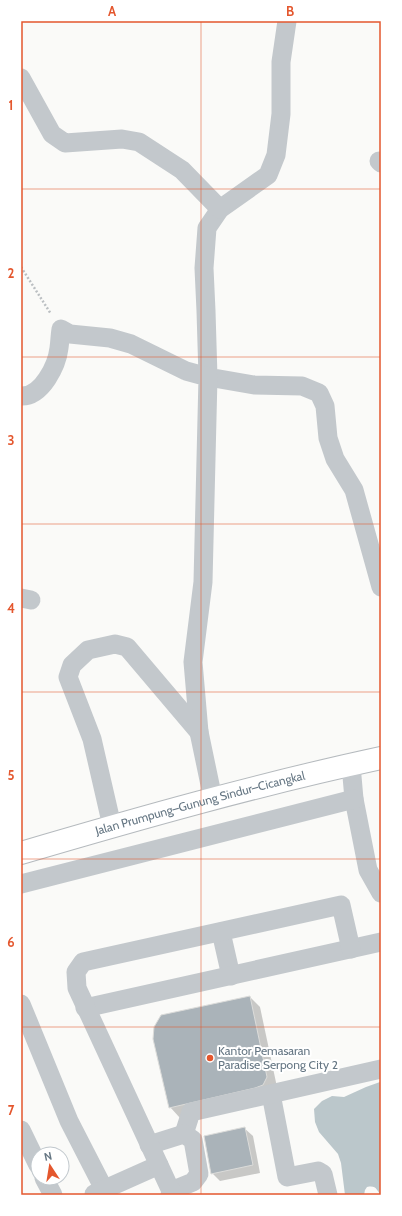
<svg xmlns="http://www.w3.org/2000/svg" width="402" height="1216" viewBox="0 0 402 1216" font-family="Cabin,sans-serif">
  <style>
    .water { fill: #bbc7cb }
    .shadow { fill: #0003 }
    .building { fill: #aab3b9; stroke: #dcdcda }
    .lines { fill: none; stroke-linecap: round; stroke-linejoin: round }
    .major-casing { stroke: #b5babe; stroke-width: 24 }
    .path { stroke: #bbbfc2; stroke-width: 2.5; stroke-dasharray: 2 2; stroke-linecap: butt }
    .minor { stroke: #c3c8cc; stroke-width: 19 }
    .major { stroke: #fff; stroke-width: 22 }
    .grid { fill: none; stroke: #e4572e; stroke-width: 1; stroke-opacity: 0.55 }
    .poi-dot { fill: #e4572e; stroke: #fff; stroke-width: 1.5 }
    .labels { text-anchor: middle; stroke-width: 4; stroke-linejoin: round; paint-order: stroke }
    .street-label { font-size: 12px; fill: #657683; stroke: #fff }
    .poi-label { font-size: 12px; fill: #657683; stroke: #fff; text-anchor: start }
    .neatline { fill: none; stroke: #e4572e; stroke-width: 1.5 }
    .grid-label { font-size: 13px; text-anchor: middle; font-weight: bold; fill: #e4572e }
  </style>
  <rect width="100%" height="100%" fill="#fafaf8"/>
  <path class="water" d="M 380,1082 L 381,1082 L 381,1195 C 376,1190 377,1185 367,1187 L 365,1190 L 364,1195 L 345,1195 L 341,1163 L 338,1154 L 319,1132 L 315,1122 L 314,1109 L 322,1101 L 332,1096 L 344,1097 L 366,1087 Z"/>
  <g class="shadow">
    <polygon points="250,997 260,1007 277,1087 180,1118 170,1107"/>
    <polygon points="244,1128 253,1136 260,1173 220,1181 212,1173"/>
  </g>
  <g class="building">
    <polygon points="250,996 267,1077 263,1085 255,1088 169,1108 153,1039 154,1027 161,1015"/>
    <polygon points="245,1127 253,1165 211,1174 204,1136"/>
  </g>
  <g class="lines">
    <defs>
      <g id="major">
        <path id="s1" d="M 21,853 C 140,818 260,784 381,758"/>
      </g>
    </defs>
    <use href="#major" class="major-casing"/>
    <polyline class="path" points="21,267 51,314"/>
    <g class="minor">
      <polyline points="287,21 281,62 281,114 276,155 268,175 220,209 207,228 204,268 206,311 208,377 254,385 302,386 319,393 325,406 328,438 335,459 354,490 381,587"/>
      <polyline points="21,78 52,134 65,143 122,139 139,142 182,170 220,209"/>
      <polyline points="379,161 381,163"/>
      <path d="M 21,396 C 42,397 57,365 59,348 C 60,341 60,335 61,329 L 70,334 L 110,338 L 131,344 L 186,371 L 208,377 L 203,582 L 193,662 L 199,732 L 213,799"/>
      <polyline points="21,598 31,600"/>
      <polyline points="351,765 354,799 368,870 381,893"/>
      <polyline points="112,826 92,739 68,677 72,665 88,650 115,644 127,647 199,732"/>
      <polyline points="21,884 354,799"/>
      <polyline points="221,932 231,976"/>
      <polyline points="21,1004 69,1121 107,1195"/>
      <polyline points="85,1008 381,942"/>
      <polyline points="271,1094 287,1177 318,1171 323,1174 328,1195"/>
      <polyline points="21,1130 38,1165"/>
      <polyline points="184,1134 191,1112 381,1069"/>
      <polyline points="149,1145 184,1134 193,1140 199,1174 193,1182 171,1191"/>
      <polyline points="44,1178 53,1195"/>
      <polyline points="94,1194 159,1165"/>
      <polyline points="170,1195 171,1191 77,988 76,972 83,962 341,905 351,949"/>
    </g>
    <use href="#major" class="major"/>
  </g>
  <path class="grid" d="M 201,21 L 201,1195M 21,189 L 381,189M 21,357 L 381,357M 21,524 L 381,524M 21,692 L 381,692M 21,859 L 381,859M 21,1027 L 381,1027"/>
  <circle class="poi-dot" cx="210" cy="1058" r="4"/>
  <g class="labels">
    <g class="street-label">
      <text dy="4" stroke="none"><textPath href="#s1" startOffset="186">Jalan Prumpung–Gunung Sindur–Cicangkal</textPath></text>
    </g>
    <g class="poi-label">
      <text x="218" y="1055">Kantor Pemasaran<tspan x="218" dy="14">Paradise Serpong City 2</tspan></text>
    </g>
  </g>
  <rect width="402" height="1216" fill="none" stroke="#ffffff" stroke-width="44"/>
  <g transform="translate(50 1166) rotate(348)"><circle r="19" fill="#ffffff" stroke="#c1c8cd"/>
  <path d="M0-3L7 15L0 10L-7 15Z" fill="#e4572e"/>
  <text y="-6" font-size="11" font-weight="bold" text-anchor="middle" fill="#657683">N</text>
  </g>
  <rect x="22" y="22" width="358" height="1172" class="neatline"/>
  <g class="grid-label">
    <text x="112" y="16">A</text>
    <text x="290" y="16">B</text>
    <text x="11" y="110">1</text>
    <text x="11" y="278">2</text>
    <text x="11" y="445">3</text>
    <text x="11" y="613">4</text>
    <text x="11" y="780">5</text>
    <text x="11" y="947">6</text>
    <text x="11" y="1115">7</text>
  </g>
</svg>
